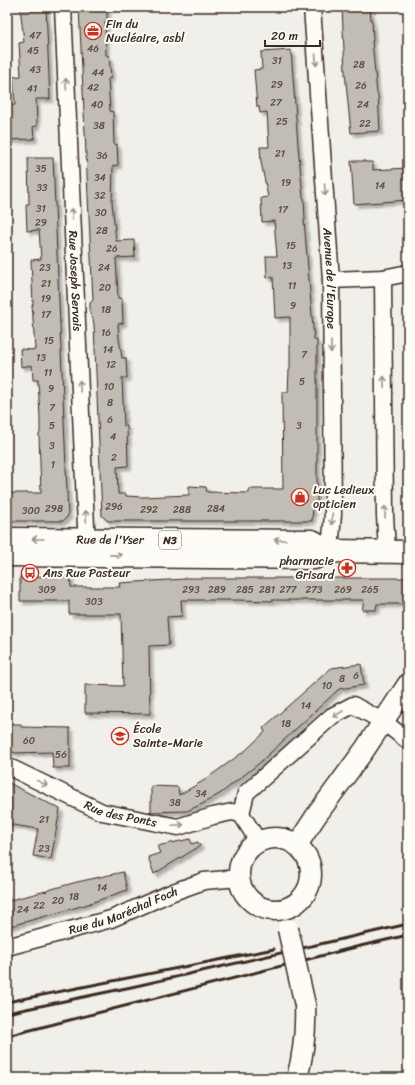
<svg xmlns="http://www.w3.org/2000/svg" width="415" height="1085" viewBox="0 0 415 1085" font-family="Sriracha,sans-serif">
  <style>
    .building { fill: #c1bcb4; stroke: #3b2a1e; filter: url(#shadow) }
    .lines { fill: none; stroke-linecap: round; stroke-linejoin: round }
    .minor-casing { stroke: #3b2a1e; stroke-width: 19 }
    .tertiary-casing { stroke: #3b2a1e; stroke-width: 23 }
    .primary-casing { stroke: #3b2a1e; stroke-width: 25 }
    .minor { stroke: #fdfcf7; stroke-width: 16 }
    .tertiary { stroke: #fdfcf7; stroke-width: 20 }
    .primary { stroke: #fdfcf7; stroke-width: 22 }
    .rail { stroke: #3b2a1e; stroke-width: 3 }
    .tertiary-bridge-casing { stroke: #3b2a1e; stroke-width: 23; stroke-linecap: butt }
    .tertiary-bridge { stroke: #fdfcf7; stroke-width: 20 }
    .oneway { stroke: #9c938a }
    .labels { text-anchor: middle; stroke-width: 4; stroke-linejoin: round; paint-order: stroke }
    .number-label { font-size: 10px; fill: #5c4e44 }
    .shield { fill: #fdfcf7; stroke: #75695f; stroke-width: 1 }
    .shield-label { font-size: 11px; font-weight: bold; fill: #3b2a1e }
    .poi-label { font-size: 12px; fill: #3b2a1e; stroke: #fdfcf7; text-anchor: start }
    .street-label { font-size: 12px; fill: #3b2a1e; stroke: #fdfcf7 }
  </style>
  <defs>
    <filter id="shadow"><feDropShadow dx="3.5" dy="3.5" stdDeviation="1" flood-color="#0004"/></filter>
  </defs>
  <rect width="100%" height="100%" fill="#f1efea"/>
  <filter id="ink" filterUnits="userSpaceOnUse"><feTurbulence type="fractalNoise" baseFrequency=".025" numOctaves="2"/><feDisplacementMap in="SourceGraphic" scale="8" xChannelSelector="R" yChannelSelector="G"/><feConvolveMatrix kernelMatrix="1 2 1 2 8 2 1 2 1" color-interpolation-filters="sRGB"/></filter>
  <g filter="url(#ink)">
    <g class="building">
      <polygon points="20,7 46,7 50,99 36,99 37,126 33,127 34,139 7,140 7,105 15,105 13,77 21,76 19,43 24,42"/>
      <polygon points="79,7 107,7 107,22 105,22 106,55 109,56 111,78 108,79 110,111 113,112 114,145 117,144 118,165 113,166 112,203 116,241 134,240 135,257 116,258 118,298 122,299 123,323 118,324 119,339 122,358 126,358 127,378 122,378 124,426 127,426 128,466 117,467 118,494 126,494 126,496 142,497 189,495 189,486 206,487 207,492 249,493 249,489 283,489 282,392 288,392 289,370 290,369 290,317 275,318 273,277 267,278 266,256 277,256 274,221 262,222 261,198 268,197 261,162 260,147 269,147 267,112 260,113 259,107 257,107 254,70 262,69 261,52 291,50 298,145 303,198 304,198 305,220 304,220 314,340 317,340 317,504 313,506 312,521 108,521 102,516 94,325 93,319 90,314 90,303 93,300"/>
      <polygon points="342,7 370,7 371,21 372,21 373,41 372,41 377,94 378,94 380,131 351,133 345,73"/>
      <polygon points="28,158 53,158 68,516 63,521 7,521 7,493 41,493 39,434 40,433 40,417 38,380 33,380 32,365 21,367 20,349 35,350 32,305 33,305 31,260 41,259 39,230 27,231 26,204 29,204"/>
      <polygon points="351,161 365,161 365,162 373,162 373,170 408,168 408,200 354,204"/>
      <polygon points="20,576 70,577 71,587 120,587 119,583 185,579 185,578 408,578 407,604 377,604 376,610 362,610 364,600 272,600 272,601 238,600 181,600 182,616 167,617 169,645 149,646 150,714 85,713 85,685 123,686 121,614 69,614 69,601 20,601"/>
      <polygon points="361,664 364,685 339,689 257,765 221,793 202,804 187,811 149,812 151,811 151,786 178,787 179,795 203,781 246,750 265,732 263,728 329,670 331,668"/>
      <polygon points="7,724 21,724 21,727 70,728 70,768 53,768 52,752 15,753 7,749"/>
      <polygon points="7,782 60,809 51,859 33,856 38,829 7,824"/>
      <polygon points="190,839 192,844 198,842 200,846 154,874 148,857 160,853 157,846"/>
      <polygon points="123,872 127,890 85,905 7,927 7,901 46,891 46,892 48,890 77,882"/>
    </g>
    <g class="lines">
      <defs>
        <g id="minor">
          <path id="s1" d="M 63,7 L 87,549"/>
          <path id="s2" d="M 312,7 L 331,280 L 333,514 L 330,551"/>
          <polyline points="383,278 385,515 387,551"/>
          <polyline points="331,280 383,278 408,273"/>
          <path id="s3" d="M 7,766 L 102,812 L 178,827 L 213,816 L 232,812 L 241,814"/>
          <polyline points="258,841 241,814 246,793 332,716 353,705 384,722 408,741"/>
          <path id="s4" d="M 7,947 L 111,919 L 173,892 L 204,881 L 239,878"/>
        </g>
        <g id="tertiary">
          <circle cx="275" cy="874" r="36"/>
          <polyline points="297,845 316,816 365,749 408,684"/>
          <path d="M 297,1078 C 304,1053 306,1031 305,1005"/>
        </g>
        <g id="primary">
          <path id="s5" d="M 7,539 L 312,541 L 330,551"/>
          <polyline points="7,555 314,558 330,551 408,552"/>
        </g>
      </defs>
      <use href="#minor" class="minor-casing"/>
      <use href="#tertiary" class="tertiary-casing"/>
      <use href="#primary" class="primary-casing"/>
      <use href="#minor" class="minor"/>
      <use href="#tertiary" class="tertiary"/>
      <use href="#primary" class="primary"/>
      <g class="rail">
        <polyline points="7,1002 274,949"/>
        <polyline points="7,1013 136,986 408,924"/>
        <polyline points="7,1036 356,947 408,935"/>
      </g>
      <defs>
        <polyline id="tertiary-bridge" points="288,929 305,1005"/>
      </defs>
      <use href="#tertiary-bridge" class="tertiary-bridge-casing"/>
      <use href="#tertiary-bridge" class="tertiary-bridge"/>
    </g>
    <defs><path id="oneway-shaft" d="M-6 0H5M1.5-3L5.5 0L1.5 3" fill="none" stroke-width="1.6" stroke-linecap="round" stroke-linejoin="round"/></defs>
    <g class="oneway">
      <use href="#oneway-shaft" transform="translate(316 60) rotate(86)"/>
      <use href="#oneway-shaft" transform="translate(66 84) rotate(-93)"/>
      <use href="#oneway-shaft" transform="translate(325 190) rotate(86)"/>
      <use href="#oneway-shaft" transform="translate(72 214) rotate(-93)"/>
      <use href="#oneway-shaft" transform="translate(331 347) rotate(90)"/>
      <use href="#oneway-shaft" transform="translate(384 382) rotate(-90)"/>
      <use href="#oneway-shaft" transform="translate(80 386) rotate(-93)"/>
      <use href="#oneway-shaft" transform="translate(385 512) rotate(-91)"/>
      <use href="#oneway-shaft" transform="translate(86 516) rotate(-93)"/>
      <use href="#oneway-shaft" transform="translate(332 519) rotate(93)"/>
      <use href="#oneway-shaft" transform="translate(38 539) rotate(-180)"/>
      <use href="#oneway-shaft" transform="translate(280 540) rotate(-180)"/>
      <use href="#oneway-shaft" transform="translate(116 555) rotate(1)"/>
      <use href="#oneway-shaft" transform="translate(338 714) rotate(150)"/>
      <use href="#oneway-shaft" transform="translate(42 783) rotate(26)"/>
      <use href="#oneway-shaft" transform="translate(178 825) rotate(-3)"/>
    </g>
  </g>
  <defs>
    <symbol id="office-ring" viewBox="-11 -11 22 22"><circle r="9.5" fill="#fdfcf7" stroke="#c8321e" stroke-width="1.5"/><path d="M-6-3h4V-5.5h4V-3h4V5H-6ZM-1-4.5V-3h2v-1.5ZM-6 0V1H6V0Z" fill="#c8321e"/></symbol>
    <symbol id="shop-ring" viewBox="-11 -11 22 22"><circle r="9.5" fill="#fdfcf7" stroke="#c8321e" stroke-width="1.5"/><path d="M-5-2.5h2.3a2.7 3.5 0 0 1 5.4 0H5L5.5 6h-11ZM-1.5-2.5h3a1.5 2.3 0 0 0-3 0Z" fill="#c8321e"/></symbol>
    <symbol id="pharmacy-ring" viewBox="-11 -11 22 22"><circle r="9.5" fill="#fdfcf7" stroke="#c8321e" stroke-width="1.5"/><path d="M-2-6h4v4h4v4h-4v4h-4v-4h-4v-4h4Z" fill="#c8321e"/></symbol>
    <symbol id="bus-ring" viewBox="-11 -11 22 22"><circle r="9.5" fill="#fdfcf7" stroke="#c8321e" stroke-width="1.5"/><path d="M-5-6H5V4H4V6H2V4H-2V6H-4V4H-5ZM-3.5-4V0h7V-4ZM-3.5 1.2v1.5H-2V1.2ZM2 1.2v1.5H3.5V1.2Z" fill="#c8321e"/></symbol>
    <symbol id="school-ring" viewBox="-11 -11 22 22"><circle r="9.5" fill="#fdfcf7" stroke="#c8321e" stroke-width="1.5"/><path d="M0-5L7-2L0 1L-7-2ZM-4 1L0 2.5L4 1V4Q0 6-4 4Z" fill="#c8321e"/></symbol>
  </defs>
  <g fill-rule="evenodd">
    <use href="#office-ring" x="83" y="21" width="20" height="20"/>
    <use href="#shop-ring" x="290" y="487" width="20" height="20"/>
    <use href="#pharmacy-ring" x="337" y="558" width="20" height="20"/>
    <use href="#bus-ring" x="20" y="563" width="20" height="20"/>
    <use href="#school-ring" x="110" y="726" width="20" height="20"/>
  </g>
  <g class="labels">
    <g class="number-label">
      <text x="35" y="39">47</text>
      <text x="93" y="52">46</text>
      <text x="33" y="54">45</text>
      <text x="277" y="64">31</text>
      <text x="359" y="68">28</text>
      <text x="35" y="73">43</text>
      <text x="98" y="76">44</text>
      <text x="277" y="88">29</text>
      <text x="361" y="89">26</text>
      <text x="93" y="91">42</text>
      <text x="32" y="92">41</text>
      <text x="276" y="106">27</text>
      <text x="97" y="108">40</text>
      <text x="363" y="108">24</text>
      <text x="282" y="125">25</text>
      <text x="365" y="127">22</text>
      <text x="99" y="129">38</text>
      <text x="280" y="157">21</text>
      <text x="102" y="159">36</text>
      <text x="41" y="172">35</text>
      <text x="100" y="181">34</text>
      <text x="286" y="186">19</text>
      <text x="380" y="189">14</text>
      <text x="42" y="191">33</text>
      <text x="100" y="199">32</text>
      <text x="41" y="212">31</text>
      <text x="283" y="213">17</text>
      <text x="101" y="216">30</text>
      <text x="41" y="226">29</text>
      <text x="102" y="234">28</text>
      <text x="291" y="249">15</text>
      <text x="112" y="252">26</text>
      <text x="287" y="269">13</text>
      <text x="45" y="271">23</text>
      <text x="104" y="271">24</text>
      <text x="46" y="287">21</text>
      <text x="292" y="289">11</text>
      <text x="105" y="291">20</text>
      <text x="46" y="302">19</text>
      <text x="293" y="309">9</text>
      <text x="106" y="313">18</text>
      <text x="46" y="318">17</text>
      <text x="106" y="336">16</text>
      <text x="49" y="344">15</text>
      <text x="108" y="353">14</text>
      <text x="304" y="358">7</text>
      <text x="41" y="361">13</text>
      <text x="111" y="368">12</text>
      <text x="48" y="376">11</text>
      <text x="302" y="385">5</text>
      <text x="109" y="390">10</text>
      <text x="51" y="392">9</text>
      <text x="110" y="406">8</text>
      <text x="52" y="411">7</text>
      <text x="110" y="423">6</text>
      <text x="52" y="429">5</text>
      <text x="299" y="429">3</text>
      <text x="113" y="440">4</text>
      <text x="52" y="449">3</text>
      <text x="114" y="461">2</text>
      <text x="53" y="468">1</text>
      <text x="114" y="510">296</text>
      <text x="54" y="512">298</text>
      <text x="216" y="512">284</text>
      <text x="149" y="513">292</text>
      <text x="182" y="513">288</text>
      <text x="31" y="514">300</text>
      <text x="47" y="593">309</text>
      <text x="191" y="593">293</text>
      <text x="217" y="593">289</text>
      <text x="245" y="593">285</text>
      <text x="267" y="593">281</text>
      <text x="288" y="593">277</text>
      <text x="314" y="593">273</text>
      <text x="343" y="593">269</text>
      <text x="370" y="593">265</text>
      <text x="94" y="605">303</text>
      <text x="356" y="679">6</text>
      <text x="342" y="682">8</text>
      <text x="327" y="689">10</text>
      <text x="306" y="709">14</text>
      <text x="286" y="727">18</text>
      <text x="29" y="744">60</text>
      <text x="61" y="758">56</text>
      <text x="201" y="797">34</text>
      <text x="175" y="806">38</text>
      <text x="44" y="823">21</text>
      <text x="44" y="852">23</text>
      <text x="102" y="891">14</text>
      <text x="74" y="900">18</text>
      <text x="58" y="904">20</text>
      <text x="39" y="909">22</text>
      <text x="23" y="913">24</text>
    </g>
    <rect class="shield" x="159" y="531" width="22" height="18" rx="3"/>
    <g class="shield-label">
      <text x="170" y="544">N3</text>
    </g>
    <g class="poi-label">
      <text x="106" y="28">Fin du<tspan x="106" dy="14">Nucléaire, asbl</tspan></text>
      <text x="313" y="494">Luc Ledieux<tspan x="313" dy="14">opticien</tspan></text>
      <text x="334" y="565" text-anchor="end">pharmacie<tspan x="334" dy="14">Grisard</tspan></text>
      <text x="43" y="577">Ans Rue Pasteur</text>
      <text x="133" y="733">École<tspan x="133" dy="14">Sainte-Marie</tspan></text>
    </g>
    <g class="street-label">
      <text dy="4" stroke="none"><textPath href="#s2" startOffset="272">Avenue de l'Europe</textPath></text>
      <text dy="4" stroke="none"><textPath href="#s1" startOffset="274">Rue Joseph Servais</textPath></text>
      <text dy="4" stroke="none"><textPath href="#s5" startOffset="103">Rue de l'Yser</textPath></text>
      <text dy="4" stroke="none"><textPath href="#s3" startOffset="124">Rue des Ponts</textPath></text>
      <text dy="4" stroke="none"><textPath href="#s4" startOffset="122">Rue du Maréchal Foch</textPath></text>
    </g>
  </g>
  <rect width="415" height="1085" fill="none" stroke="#fdfcf7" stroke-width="24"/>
  <rect x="12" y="12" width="391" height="1061" fill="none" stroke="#3b2a1e" stroke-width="1.5" filter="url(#ink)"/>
  <path d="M265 40v6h55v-6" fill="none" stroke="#3b2a1e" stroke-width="2"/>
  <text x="271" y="40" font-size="12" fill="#3b2a1e" stroke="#fdfcf7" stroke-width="3" paint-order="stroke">20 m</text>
</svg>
